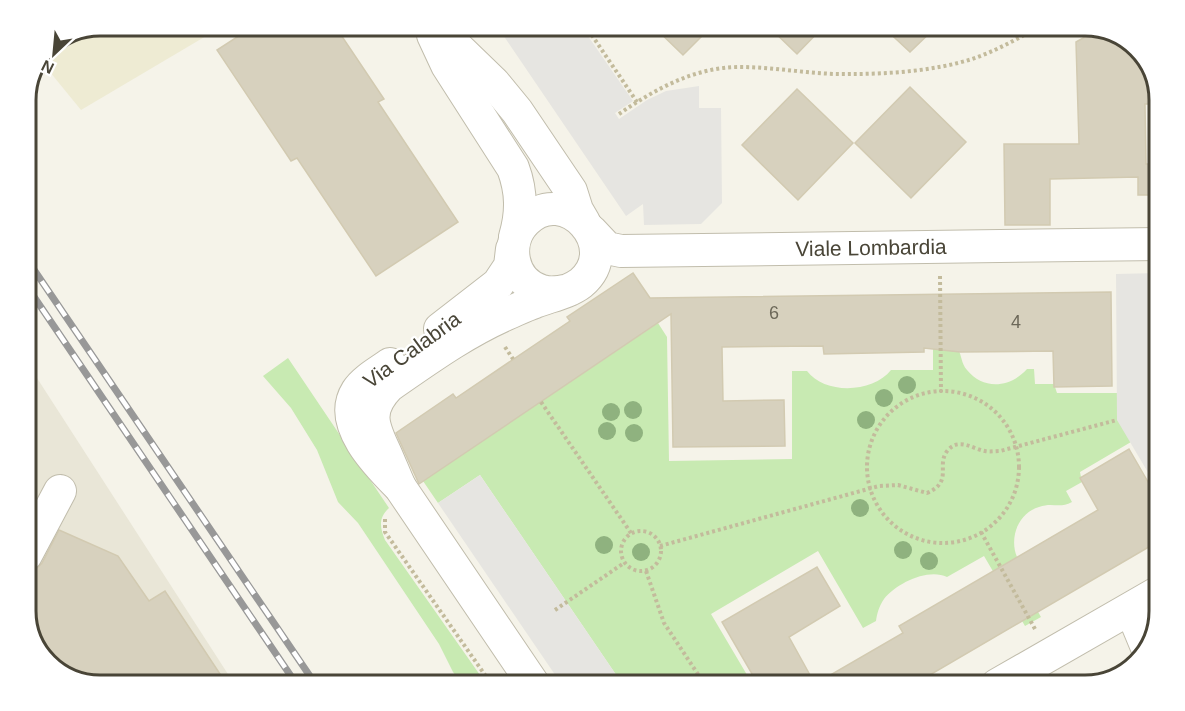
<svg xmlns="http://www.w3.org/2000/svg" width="1185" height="711" viewBox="0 0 1185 711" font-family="Arial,sans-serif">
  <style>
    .residential { fill: #e9e6d7 }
    .education { fill: #eeebd3 }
    .green { fill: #c8eab2 }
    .parking { fill: #e6e5e1 }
    .building { fill: #d7d1be; stroke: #d2cab1; stroke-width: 1.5 }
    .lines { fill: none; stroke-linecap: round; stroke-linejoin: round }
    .minor-casing { stroke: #c1bdac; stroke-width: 34 }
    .path { stroke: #c3bb9c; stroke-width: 4; stroke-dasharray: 3 3; stroke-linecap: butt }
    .minor { stroke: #fff; stroke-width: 32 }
    .rail-casing { stroke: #989898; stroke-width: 7 }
    .rail { stroke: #fff; stroke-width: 4.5; stroke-dasharray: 14; stroke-linecap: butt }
    .tree { fill: #8fb27f }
    .labels { text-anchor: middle; stroke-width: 4.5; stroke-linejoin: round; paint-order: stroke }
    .number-label { font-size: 18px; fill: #6c6859 }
    .street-label { font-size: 21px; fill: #494537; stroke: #fff }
    .rim { fill: none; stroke: #494537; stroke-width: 3 }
  </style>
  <rect width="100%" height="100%" fill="#f5f3e9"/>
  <polygon class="residential" points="26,361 235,685 100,685 62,675 36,649 26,616"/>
  <polygon class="education" points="100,25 223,25 223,26 81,110 41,61 48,47"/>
  <g class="green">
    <path d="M 933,304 C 941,319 950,333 958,349 C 962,356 961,363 967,370 C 983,390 1010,388 1027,369 L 1034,369 L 1035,384 L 1054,384 L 1057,393 L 1117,393 L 1117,419 L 1131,442 L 1080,472 L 1082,482 L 1066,491 L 1072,502 C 1059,509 1053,502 1039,507 C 1018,513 1009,538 1017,557 L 1010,564 L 1041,617 L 1025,626 L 984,556 L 947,577 C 928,568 897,583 884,599 C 879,606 877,614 876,621 L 863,628 L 818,551 L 711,614 L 753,685 L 623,685 L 480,475 L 438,503 L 423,481 L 658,323 L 667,337 L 669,461 L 792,459 L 792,371 L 807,371 C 825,395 873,393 891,370 L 933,370 Z"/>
    <path d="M 288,358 L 389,508 C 378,518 380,528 385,540 L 487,685 L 463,685 L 453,672 L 439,644 L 358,523 L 338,502 L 317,450 L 291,408 L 263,376 Z"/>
  </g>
  <g class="parking">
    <polygon points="497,26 581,26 633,101 615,113 619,119 647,100 666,91 699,86 699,108 721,108 722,203 701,224 644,225 643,204 626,216"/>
    <polygon points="1159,273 1159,491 1117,420 1116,274"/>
    <polygon points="480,475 623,685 562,685 438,503"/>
  </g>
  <g class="building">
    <polygon points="254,26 335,26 384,99 378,102 458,222 376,276 297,158 291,161 217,50"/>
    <polygon points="653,26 712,26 683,55"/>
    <polygon points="768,26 824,26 797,54"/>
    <polygon points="882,26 937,26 910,52"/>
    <polygon points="1099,29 1123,36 1149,62 1159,95 1159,104 1145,104 1146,164 1159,164 1159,195 1138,195 1138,177 1050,179 1050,225 1005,225 1004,144 1079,144 1076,42"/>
    <polygon points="910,87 966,142 911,198 855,143"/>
    <polygon points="797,89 853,143 798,200 742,145"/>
    <polygon points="633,273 650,298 1111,292 1112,386 1054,387 1053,351 960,352 924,348 924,352 824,354 823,346 722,347 723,401 784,400 785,446 673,447 671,314 419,484 396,433 453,394 456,398 570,321 567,317"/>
    <polygon points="1129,449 1159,501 1159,541 911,686 759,686 722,622 817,567 840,606 789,637 815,684 903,633 899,626 1098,510 1080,478"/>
    <polygon points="59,530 118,556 149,601 165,591 228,686 100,686 62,675 36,649 26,616 26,590 34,571 42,563"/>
  </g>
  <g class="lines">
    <defs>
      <g id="minor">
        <polyline points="434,25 494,83 517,111 571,191 577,210 584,222"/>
        <path d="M 433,35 L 447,65 L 513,168 C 522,192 522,213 515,237"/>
        <polyline points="591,231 607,248 621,251 1159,244"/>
        <polyline points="440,329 498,284 510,266 512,249"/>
        <path d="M 390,364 C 379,372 364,380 357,391 C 336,424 379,466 400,487 L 534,685"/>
        <path d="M 400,487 C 395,476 390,463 385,452 C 372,425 366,410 389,386 C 428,359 465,332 509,313 C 518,309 526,305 535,302 C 550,296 568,293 581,283 C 624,247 565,182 526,221 C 504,242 511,282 542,291 C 551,294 560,292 569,290"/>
        <polyline points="26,555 60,491"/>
        <polyline points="1131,609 1148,650"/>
        <polyline points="997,685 1159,592"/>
      </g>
    </defs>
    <use href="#minor" class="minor-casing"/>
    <g class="path">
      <polyline points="585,25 637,102"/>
      <path d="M 619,114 C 655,89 695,67 740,67 C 777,67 813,75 850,74 C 889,74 934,71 972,59 C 996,51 1019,38 1042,25"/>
      <polyline points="940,276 941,392"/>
      <polyline points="505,347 513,359"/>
      <circle cx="943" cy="467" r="76"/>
      <polyline points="541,402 631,533"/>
      <polyline points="385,519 385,532 492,685"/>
      <circle cx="641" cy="551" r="20"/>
      <polyline points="981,532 1035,629"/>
      <path d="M 660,546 L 879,486 L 898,485 L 927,493 C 955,481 934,464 949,449 C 960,438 973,449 985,451 C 990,452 995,451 1000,451 L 1117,420"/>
      <polyline points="646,571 664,623 705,685"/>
      <polyline points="555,610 624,563"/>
    </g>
    <use href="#minor" class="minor"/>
    <defs>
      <g id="rail">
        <polyline points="26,258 316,685"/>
        <polyline points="26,285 297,685"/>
      </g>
    </defs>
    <use href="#rail" class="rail-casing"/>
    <use href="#rail" class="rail"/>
  </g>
  <g class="tree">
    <circle cx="907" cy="385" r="9"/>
    <circle cx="884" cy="398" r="9"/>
    <circle cx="633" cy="410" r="9"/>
    <circle cx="611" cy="412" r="9"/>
    <circle cx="866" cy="420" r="9"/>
    <circle cx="607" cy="431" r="9"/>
    <circle cx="634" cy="433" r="9"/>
    <circle cx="860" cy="508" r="9"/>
    <circle cx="604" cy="545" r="9"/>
    <circle cx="903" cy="550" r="9"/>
    <circle cx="641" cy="552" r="9"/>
    <circle cx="929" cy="561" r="9"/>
  </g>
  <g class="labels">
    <g class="number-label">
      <text x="774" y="319">6</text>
      <text x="1016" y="328">4</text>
    </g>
    <g class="street-label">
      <text transform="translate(871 248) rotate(-1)" y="7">Viale Lombardia</text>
      <text transform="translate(412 350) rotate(-36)" y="7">Via Calabria</text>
    </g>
  </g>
  <path d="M0 0H1185V711H0ZM100 36H1085A64 64 0 0 1 1149 100V611A64 64 0 0 1 1085 675H100A64 64 0 0 1 36 611V100A64 64 0 0 1 100 36Z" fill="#fff" fill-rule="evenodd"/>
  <path class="rim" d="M100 36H1085A64 64 0 0 1 1149 100V611A64 64 0 0 1 1085 675H100A64 64 0 0 1 36 611V100A64 64 0 0 1 100 36Z"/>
  <g transform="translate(54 54) rotate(206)" stroke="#ffffff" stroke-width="4.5" paint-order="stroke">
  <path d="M0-4.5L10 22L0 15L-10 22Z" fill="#494537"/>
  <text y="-9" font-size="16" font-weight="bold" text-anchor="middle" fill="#494537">N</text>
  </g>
</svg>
